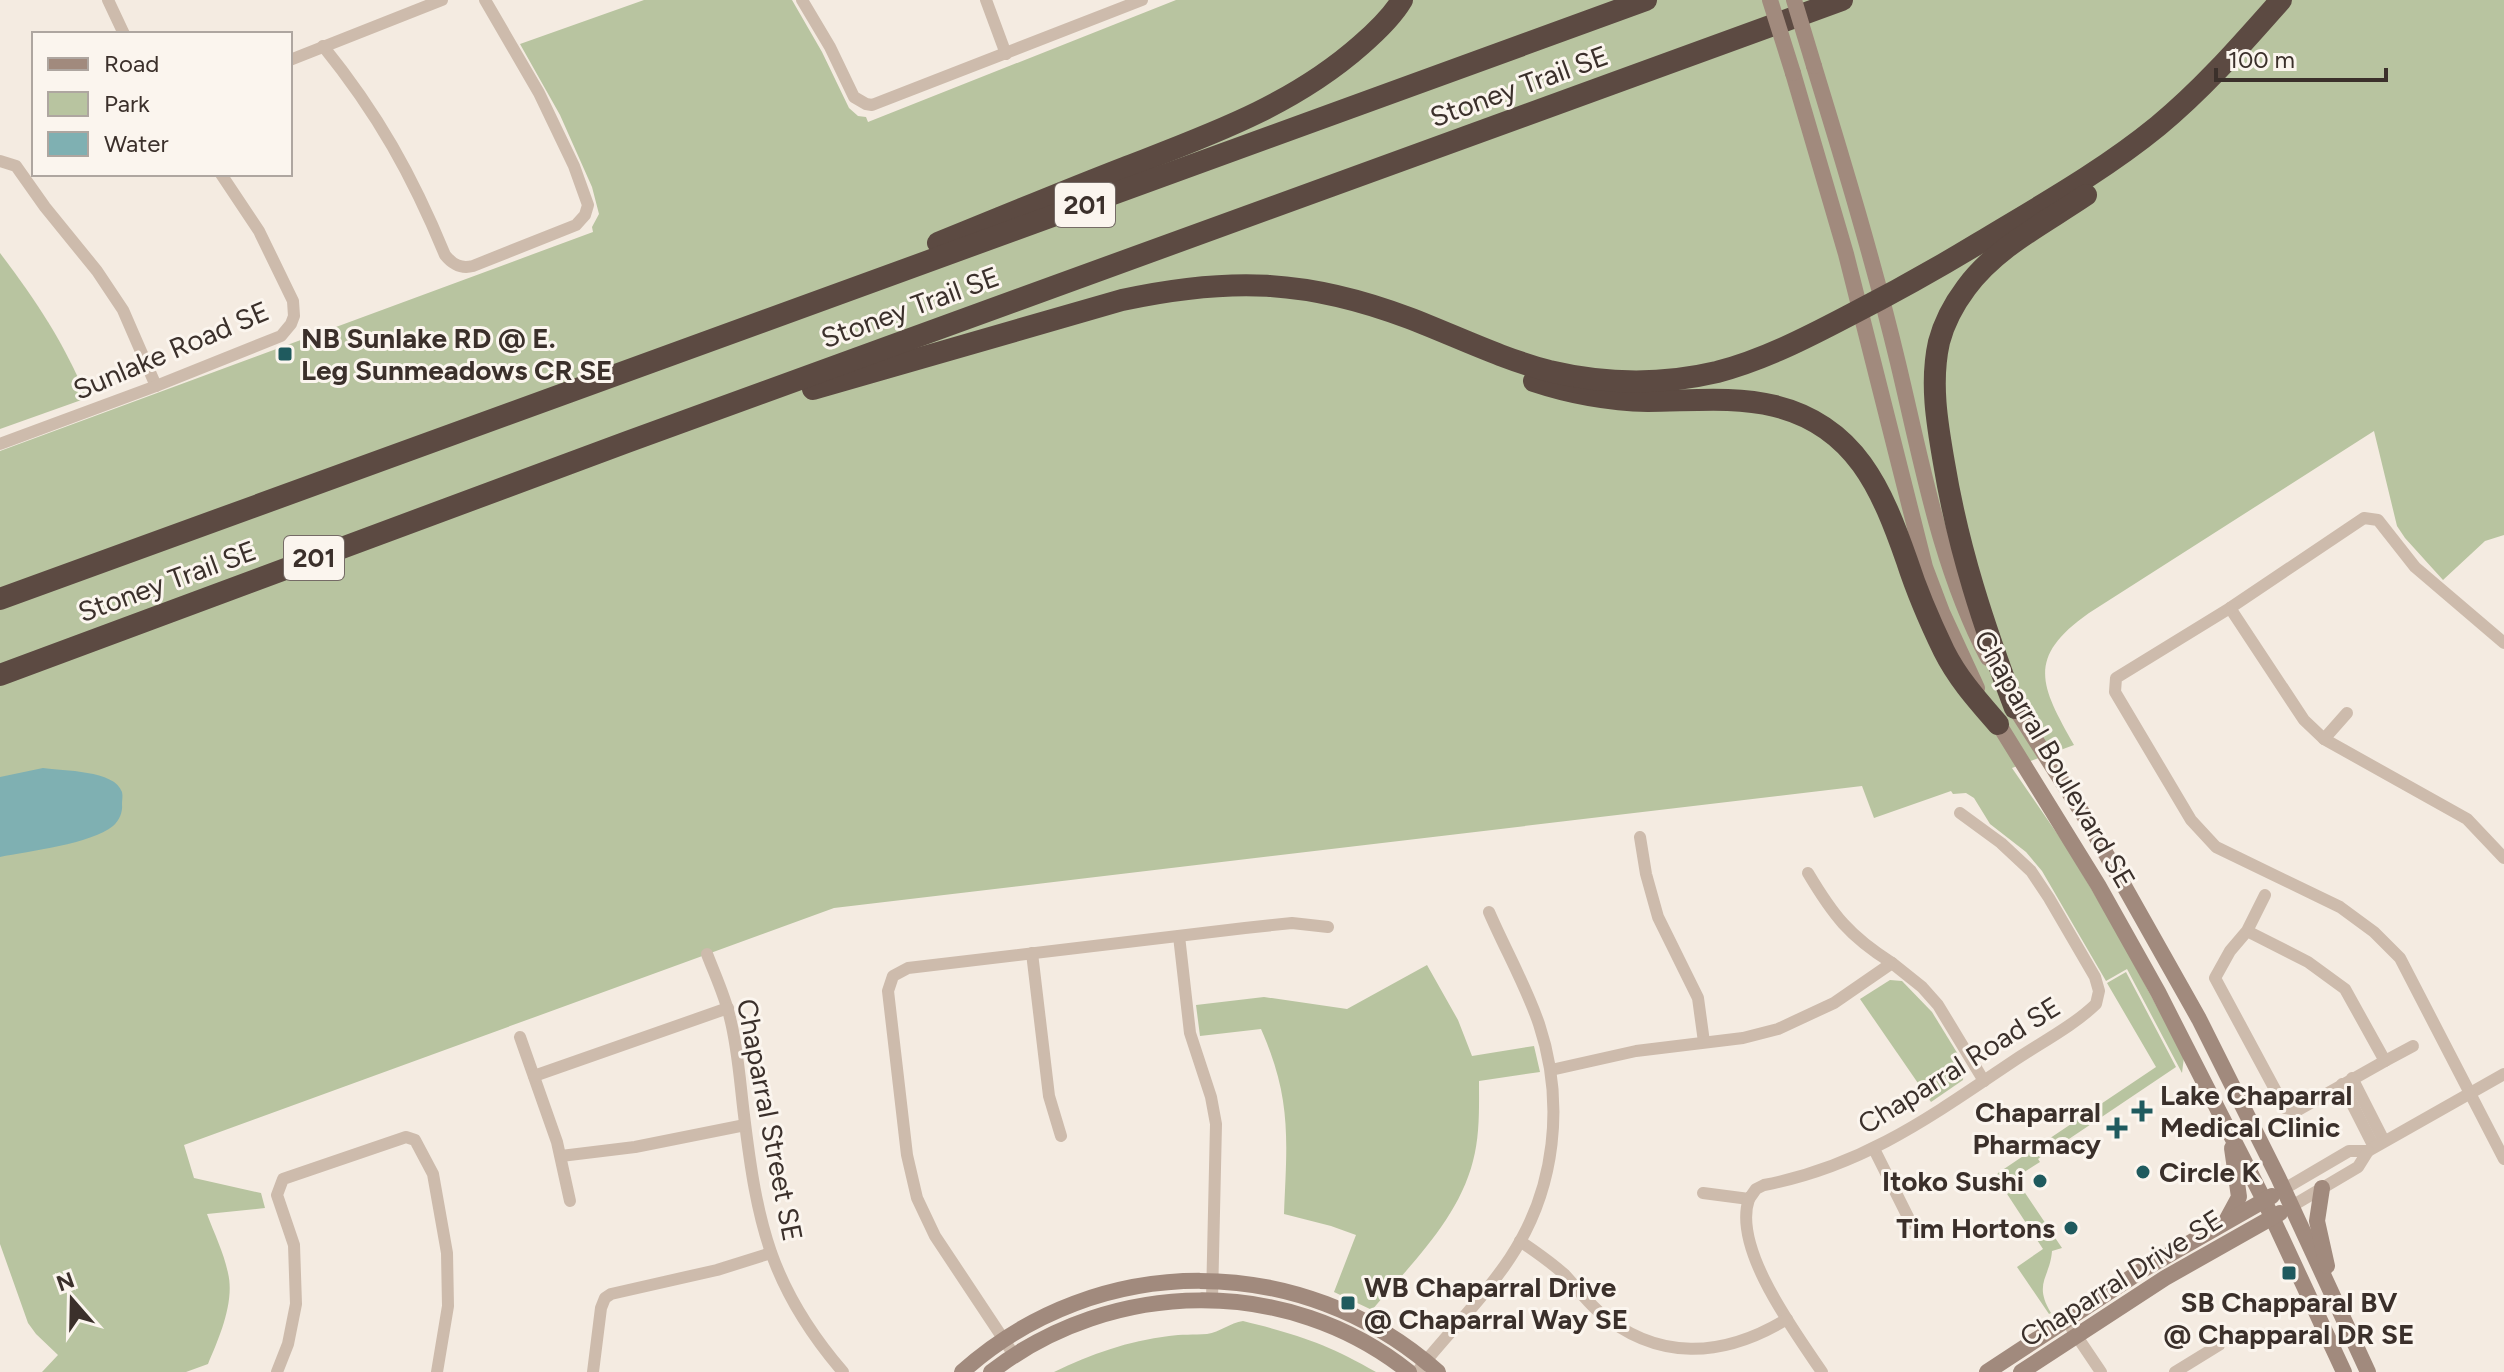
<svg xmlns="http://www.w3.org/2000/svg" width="2504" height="1372" viewBox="0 0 2504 1372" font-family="Figtree,sans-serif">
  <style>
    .green { fill: #b8c4a0 }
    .water { fill: #7fb0b2 }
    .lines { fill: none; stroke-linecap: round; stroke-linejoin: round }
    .street { stroke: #cdbbac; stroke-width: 12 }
    .secondary { stroke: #a18a7d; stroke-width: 16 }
    .highway { stroke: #5c4a42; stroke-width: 22 }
    .secondary-bridge { stroke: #a18a7d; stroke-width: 16 }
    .poi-dot { fill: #1f5a5e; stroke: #fbf5ee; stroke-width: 3 }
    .labels { text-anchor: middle; stroke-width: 6; stroke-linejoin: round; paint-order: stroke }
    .shield { fill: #fbf5ee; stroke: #756b66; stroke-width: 2 }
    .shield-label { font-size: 26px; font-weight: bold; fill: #3b302b }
    .street-label { font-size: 28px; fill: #3b302b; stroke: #fbf5ee }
    .poi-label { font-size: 28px; font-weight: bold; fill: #3b302b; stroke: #fbf5ee; text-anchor: start }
  </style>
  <rect width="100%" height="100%" fill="#f4ebe1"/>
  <g class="green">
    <path d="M 644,0 L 792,0 L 822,52 L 849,108 L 858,116 L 866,117 L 868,122 L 1176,0 L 2504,0 L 2504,535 L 2485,541 L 2443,580 L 2405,538 L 2397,526 L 2374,431 L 2089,613 C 2025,658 2041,686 2074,745 L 2012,768 L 2067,848 L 2115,929 L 2184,1057 L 2182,1073 L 2127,969 L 2106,981 L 2042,871 L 2026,852 L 1990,824 L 1974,798 L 1966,793 L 1953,794 L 1951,791 L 1874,818 L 1862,786 L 834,908 L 184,1145 L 194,1178 L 261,1193 L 265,1208 L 207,1214 C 214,1233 224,1253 228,1273 C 235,1302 219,1338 208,1364 L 186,1372 L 42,1372 L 58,1355 L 36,1334 L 28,1323 L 0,1244 L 0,451 L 593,232 L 592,227 L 599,214 L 592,187 L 560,115 L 520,44 Z"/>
    <path d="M 0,253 C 37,302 63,341 87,398 L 0,429 Z"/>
    <path d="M 1427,965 L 1458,1020 L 1472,1056 L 1534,1046 L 1540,1072 L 1479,1081 C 1479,1108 1480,1135 1473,1161 C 1458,1220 1410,1265 1372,1310 L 1334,1292 L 1356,1235 L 1331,1226 L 1284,1214 C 1287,1140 1292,1099 1261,1029 L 1200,1036 L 1196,1005 L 1264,997 L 1347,1009 Z"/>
    <path d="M 2126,972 L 2176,1067 L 2060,1145 L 2056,1140 L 2041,1150 L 2043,1155 L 2038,1159 L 2040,1162 L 2015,1178 L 2062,1248 L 2052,1251 C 2050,1278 2033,1283 2051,1313 L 2049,1314 L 2017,1267 L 2043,1249 L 1996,1177 L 1998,1173 L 2156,1067 L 2107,983 Z"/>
    <polygon points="1890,980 1902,981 1932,1012 1964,1064 1963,1080 1931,1102 1860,999"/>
    <path d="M 1243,1321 C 1296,1334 1328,1344 1376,1372 L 1054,1372 C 1091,1354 1128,1341 1169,1336 C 1181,1334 1194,1335 1207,1334 C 1220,1332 1230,1323 1243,1321 Z"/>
  </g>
  <path class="water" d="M 43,768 C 63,771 115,770 122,792 C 123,796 122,800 122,804 C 123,812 119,821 113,826 C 91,844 29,851 0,857 L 0,777 Z"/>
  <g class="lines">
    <g class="street">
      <polyline points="108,0 124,34"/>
      <polyline points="802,0 830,47 854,97 866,104 872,105 1142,0"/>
      <polyline points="986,0 1006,54"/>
      <path d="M 323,46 C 378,114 412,175 445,255 C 453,265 461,269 473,266 L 576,225 L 585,215 L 588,205 L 574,166 L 539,93 L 485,0"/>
      <polyline points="290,60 442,0"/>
      <polyline points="0,161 16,166 45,207 97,271 123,310 156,386"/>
      <polyline points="0,444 156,386 281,336 291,324 294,316 293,301 259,231 221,174"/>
      <polyline points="2230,608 2304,720 2324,739 2467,819 2504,858"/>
      <polyline points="2504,643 2415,567 2378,520 2364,518 2230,608 2116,678 2115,692 2191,820 2216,847 2340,907 2374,932 2400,958 2504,1159"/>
      <polyline points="2324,739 2347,713"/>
      <polyline points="1640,837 1646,874 1658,917 1698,998 1704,1042"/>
      <path d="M 1808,873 C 1833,915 1849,936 1892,963"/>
      <polyline points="2247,931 2308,962 2345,989 2385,1061 2298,1110 2285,1108 2215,978 2230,951 2247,931 2265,895"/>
      <polyline points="1179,936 1190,1033 1211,1097 1216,1124 1212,1300"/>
      <polyline points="1032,953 1049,1096 1061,1136"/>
      <path d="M 707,954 C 715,975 725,996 730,1018 C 738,1049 740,1083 744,1115 C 757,1223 770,1287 843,1372"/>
      <polyline points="520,1037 557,1142 570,1201"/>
      <polyline points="2385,1061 2413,1046"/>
      <polyline points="1551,1070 1636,1051 1743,1038 1778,1029 1834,1003 1892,963 1922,987 1938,1005 1984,1081"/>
      <polyline points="534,1076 728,1008"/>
      <polyline points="2352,1078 2384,1141"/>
      <polyline points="2342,1084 2374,1147"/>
      <polyline points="1874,1149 1911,1223"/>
      <polyline points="561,1156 635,1147 745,1125"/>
      <polyline points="2284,1189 2349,1151 2368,1151 2504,1074"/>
      <path d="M 1703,1193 L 1749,1199 L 1756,1189 L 1764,1185 C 1864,1166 1933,1115 2015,1060 C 2042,1042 2073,1026 2096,1004 L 2099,991 L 2095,977 L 2049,898 L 2031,871 L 2001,843 L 1960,813"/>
      <path d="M 1749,1199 C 1732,1248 1795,1332 1822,1372"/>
      <polyline points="2292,1206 2358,1167 2368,1151"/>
      <path d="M 1520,1241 C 1536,1252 1551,1262 1565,1275 C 1576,1287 1586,1300 1598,1311 C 1657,1362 1723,1358 1787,1319"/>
      <polyline points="2072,1329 2101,1372"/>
      <polyline points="1014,1355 935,1236 917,1198 907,1155 888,991 893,976 908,968 1245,928 1292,923 1328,927"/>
      <polyline points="277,1372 288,1344 296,1304 294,1245 277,1195 283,1179 406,1137 415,1140 433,1174 447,1253 448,1306 437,1372"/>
      <polyline points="593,1372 601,1308 605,1298 611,1294 717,1270 771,1253"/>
      <path d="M 1417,1372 C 1447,1334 1483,1299 1510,1258 C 1556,1189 1565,1102 1539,1024 C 1526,986 1505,949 1489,912"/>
      <polyline points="2175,1372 2219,1345"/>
    </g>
    <g class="secondary">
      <path d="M 1814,66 C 1844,164 1874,263 1898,363 C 1922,463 1940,567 1988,658"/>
      <polyline points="1793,73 1846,254 1925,567 1942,612 1977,688"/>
      <polyline points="2010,700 2088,822 2199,1019 2278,1177 2368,1372"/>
      <polyline points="1993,715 2098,885 2158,992 2264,1200 2344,1372"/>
      <polyline points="2322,1188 2317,1221 2327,1266"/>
      <polyline points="2226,1221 2239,1197 2232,1148"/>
      <path d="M 962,1372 C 1098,1250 1302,1251 1438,1372"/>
      <path d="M 991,1372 C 1112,1278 1288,1275 1409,1372"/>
      <polyline points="1987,1372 2144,1269 2272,1196"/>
      <polyline points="2021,1372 2165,1278 2280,1213"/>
    </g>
    <g class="highway">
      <path d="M 938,243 C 1000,218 1062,192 1124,168 C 1209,135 1292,106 1361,45 C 1376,32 1392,17 1402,0"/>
      <path d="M 1534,381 C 1570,393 1609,400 1648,401 C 1690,401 1734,396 1775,406 C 1856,426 1882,490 1907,561 C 1917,592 1930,622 1944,651 C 1958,679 1978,701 1998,724"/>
      <path d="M 813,389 L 1122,300 C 1229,277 1306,279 1409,318 C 1456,336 1500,358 1549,371 C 1604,384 1662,385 1717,372 C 1763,360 1806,338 1848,316 C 1893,293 1936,269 1979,243 C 2040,206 2103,171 2158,126 C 2204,88 2242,44 2281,0"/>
      <polyline points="0,599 1646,0"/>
      <polyline points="0,675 627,442 1842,0"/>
      <path d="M 2015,708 C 1984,627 1958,548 1944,463 C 1937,423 1930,382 1939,342 C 1944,323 1954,304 1966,288 C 1996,247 2045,223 2086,195"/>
    </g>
    <g class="secondary-bridge">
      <polyline points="1770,0 1793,73"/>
      <polyline points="1794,0 1814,66"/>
    </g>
  </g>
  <g class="poi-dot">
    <rect x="277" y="346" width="16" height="16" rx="4"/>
    <path d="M2138 1099h8v8h8v8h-8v8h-8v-8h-8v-8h8z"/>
    <path d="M2113 1116h8v8h8v8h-8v8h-8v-8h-8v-8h8z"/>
    <circle cx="2143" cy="1172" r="8"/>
    <circle cx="2040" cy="1181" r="8"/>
    <circle cx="2071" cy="1228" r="8"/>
    <rect x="2281" y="1265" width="16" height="16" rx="4"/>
    <rect x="1340" y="1295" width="16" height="16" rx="4"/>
  </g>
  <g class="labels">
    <g class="shield">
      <rect x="1055" y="183" width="60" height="44" rx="6"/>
      <rect x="284" y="536" width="60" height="44" rx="6"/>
    </g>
    <g class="shield-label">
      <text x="1085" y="214">201</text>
      <text x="314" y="567">201</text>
    </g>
    <g class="street-label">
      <text transform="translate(1519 86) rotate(-20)" y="10">Stoney Trail SE</text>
      <text transform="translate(910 307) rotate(-20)" y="10">Stoney Trail SE</text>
      <text transform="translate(171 350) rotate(-23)" y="10">Sunlake Road SE</text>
      <text transform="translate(167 581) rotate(-20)" y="10">Stoney Trail SE</text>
      <text transform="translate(2055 759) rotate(60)" y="10">Chaparral Boulevard SE</text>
      <text transform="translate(1959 1065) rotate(-32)" y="10">Chaparral Road SE</text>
      <text transform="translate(770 1120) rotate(79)" y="10">Chaparral Street SE</text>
      <text transform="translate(2121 1278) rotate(-32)" y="10">Chaparral Drive SE</text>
    </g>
    <g class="poi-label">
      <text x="301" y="348">NB Sunlake RD @ E.<tspan x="301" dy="32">Leg Sunmeadows CR SE</tspan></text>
      <text x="2160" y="1105">Lake Chaparral<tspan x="2160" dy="32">Medical Clinic</tspan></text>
      <text x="2101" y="1122" text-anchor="end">Chaparral<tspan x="2101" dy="32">Pharmacy</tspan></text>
      <text x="2159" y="1182">Circle K</text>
      <text x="2024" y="1191" text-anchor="end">Itoko Sushi</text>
      <text x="2055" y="1238" text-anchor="end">Tim Hortons</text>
      <text x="1364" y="1297">WB Chaparral Drive<tspan x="1364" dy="32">@ Chaparral Way SE</tspan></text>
      <text x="2289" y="1312" text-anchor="middle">SB Chapparal BV<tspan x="2289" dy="32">@ Chapparal DR SE</tspan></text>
    </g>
  </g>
  <rect x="32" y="32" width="260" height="144" fill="#fbf5ee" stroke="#aea6a0" stroke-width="2"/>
  <rect x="48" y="58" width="40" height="12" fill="#a18a7d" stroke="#aea6a0" stroke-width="2"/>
  <text x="104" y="72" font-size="24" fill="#3b302b">Road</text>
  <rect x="48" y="92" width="40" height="24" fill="#b8c4a0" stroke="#aea6a0" stroke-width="2"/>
  <text x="104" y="112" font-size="24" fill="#3b302b">Park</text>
  <rect x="48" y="132" width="40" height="24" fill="#7fb0b2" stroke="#aea6a0" stroke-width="2"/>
  <text x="104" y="152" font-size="24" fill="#3b302b">Water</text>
  <g transform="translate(72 1300) rotate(340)" stroke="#fbf5ee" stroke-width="6" paint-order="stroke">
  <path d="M0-6L14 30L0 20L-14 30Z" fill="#3b302b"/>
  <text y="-12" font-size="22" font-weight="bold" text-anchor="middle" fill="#3b302b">N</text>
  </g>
  <path d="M2216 68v12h170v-12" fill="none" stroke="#3b302b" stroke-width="4"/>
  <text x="2228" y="68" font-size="24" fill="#3b302b" stroke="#fbf5ee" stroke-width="6" paint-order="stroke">100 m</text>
</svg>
